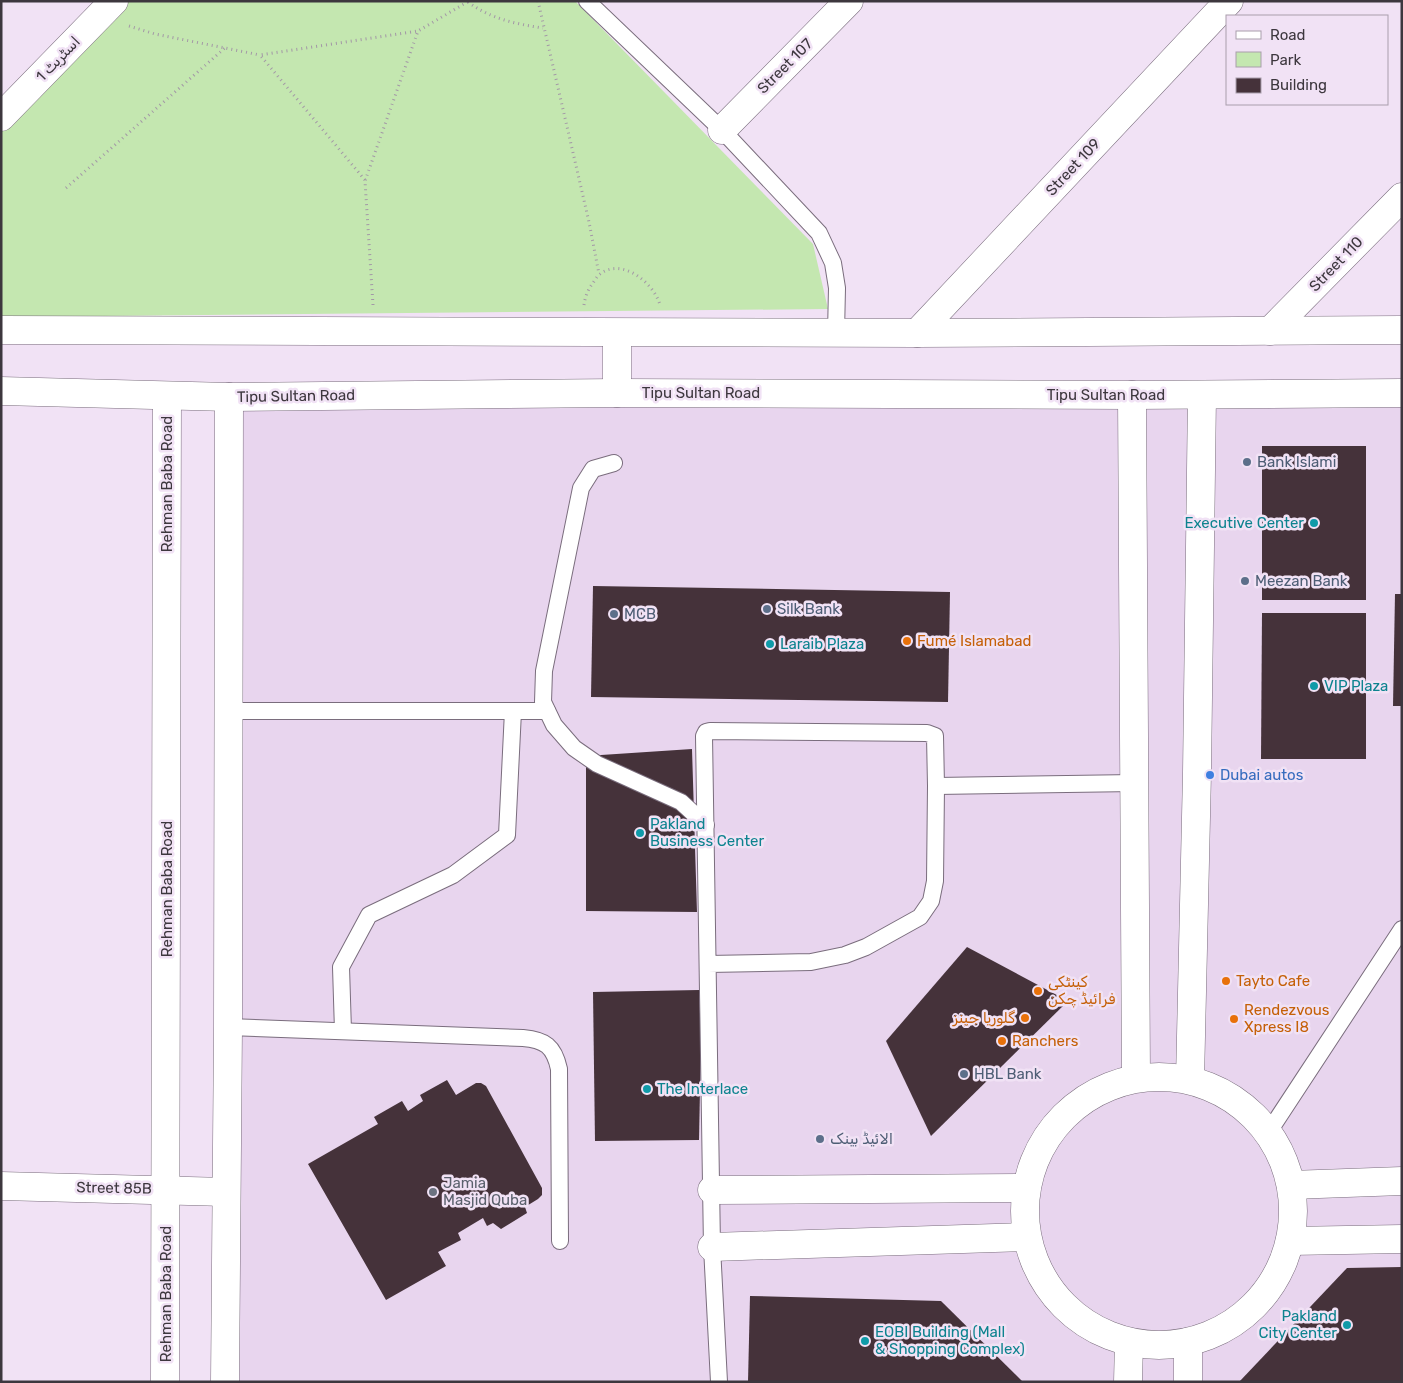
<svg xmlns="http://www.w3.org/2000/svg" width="1403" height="1383" viewBox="0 0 1403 1383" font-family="Rubik,Vazirmatn,sans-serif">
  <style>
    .built { fill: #e8d5ee }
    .green { fill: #c4e7b0 }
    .building { fill: #45323a }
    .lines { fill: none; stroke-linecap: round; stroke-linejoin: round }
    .service-casing { stroke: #7a6d7d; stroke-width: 18 }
    .minor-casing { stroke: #7a6d7d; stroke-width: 29 }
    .tertiary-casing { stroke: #7a6d7d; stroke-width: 29 }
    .path { stroke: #a398a6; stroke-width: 3; stroke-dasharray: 1 4; stroke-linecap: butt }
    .service { stroke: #fff; stroke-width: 16 }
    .minor { stroke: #fff; stroke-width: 28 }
    .tertiary { stroke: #fff; stroke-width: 28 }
    .service-dot { fill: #5c6f8a; stroke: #f1e2f5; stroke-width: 2 }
    .culture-dot { fill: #0f9aa8; stroke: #f1e2f5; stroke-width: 2 }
    .food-dot { fill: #e8710a; stroke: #f1e2f5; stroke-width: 2 }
    .shop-dot { fill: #3f7fe0; stroke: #f1e2f5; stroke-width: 2 }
    .worship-dot { fill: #6b7280; stroke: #f1e2f5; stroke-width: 2 }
    .labels { text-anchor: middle; stroke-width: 5; stroke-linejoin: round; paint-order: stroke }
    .street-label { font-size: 15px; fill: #3d373e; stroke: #f1e2f5 }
    .service-label { font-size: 15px; fill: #4e5e75; stroke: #f1e2f5; text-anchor: start }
    .culture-label { font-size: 15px; fill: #0d838f; stroke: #f1e2f5; text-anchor: start }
    .food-label { font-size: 15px; fill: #c56008; stroke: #f1e2f5; text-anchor: start }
    .shop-label { font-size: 15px; fill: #366cbe; stroke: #f1e2f5; text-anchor: start }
    .worship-label { font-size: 15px; fill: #5b616d; stroke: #f1e2f5; text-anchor: start }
  </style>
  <rect width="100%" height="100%" fill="#f1e2f5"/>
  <polygon class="built" points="1402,393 1402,1382 225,1382 229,397"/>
  <polygon class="green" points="128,1 575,1 813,244 828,309 1,317 1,131"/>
  <g class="building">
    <rect x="1262" y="446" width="104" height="154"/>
    <polygon points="593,586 950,592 948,702 591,697"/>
    <polygon points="1395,594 1402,594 1402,706 1393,706"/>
    <polygon points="1262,613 1366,613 1366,759 1261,759"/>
    <polygon points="692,749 697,912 586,911 586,756"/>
    <polygon points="967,947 1068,1001 931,1136 886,1041"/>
    <polygon points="699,990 701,1039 699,1140 595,1141 593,992"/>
    <polygon points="447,1080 456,1095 476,1083 481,1083 486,1086 542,1188 542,1195 538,1199 525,1207 527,1213 501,1229 493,1223 487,1226 483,1218 458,1233 461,1240 438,1252 446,1266 386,1300 308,1164 378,1124 374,1117 402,1101 408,1111 423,1101 420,1095"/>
    <polygon points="1402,1267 1402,1382 1239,1382 1347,1268"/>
    <polygon points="750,1296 941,1301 1023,1382 748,1382"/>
  </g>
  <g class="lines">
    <defs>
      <g id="service">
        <polyline points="587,1 722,130 819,233 833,263 837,288 836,333"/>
        <polyline points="614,463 593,469 581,488 544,671 543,702 554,725 574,748 597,764 681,802 706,825"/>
        <polyline points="228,711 547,711"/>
        <polyline points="936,786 1135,783"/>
        <polyline points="708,964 811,962 845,955 866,947 920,917 931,901 935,881 936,786 935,736 927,733 710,731 706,732 704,736 712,1247 719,1382"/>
        <path d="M 228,1027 L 523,1038 C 545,1040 554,1046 559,1069 L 560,1241"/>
        <polyline points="343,1031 341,967 369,915 453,875 507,835 513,711"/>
        <polyline points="1268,1133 1402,929"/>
      </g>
      <g id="minor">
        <polyline points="1,117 114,1"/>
        <polyline points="722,130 849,1"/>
        <polyline points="1270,331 1402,197"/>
        <polyline points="917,333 1229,1"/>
        <polyline points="1291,1185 1402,1181"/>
        <polyline points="1,1186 226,1192"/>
        <polyline points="712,1190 1025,1188"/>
        <polyline points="1290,1241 1402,1239"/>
        <polyline points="712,1247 1026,1237"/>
      </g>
      <g id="tertiary">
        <polyline points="1,330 917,333 1402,330"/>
        <polyline points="1,391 229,397 617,393 1132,395 1402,393"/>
        <polyline points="617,393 617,333"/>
        <polyline points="1132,395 1136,1078"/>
        <circle cx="1159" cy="1211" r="134"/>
        <polyline points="1190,1080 1197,773 1202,395"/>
        <polyline points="1188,1342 1188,1382"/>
        <polyline points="165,1382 167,396"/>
        <polyline points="225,1382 228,1027 229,397"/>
        <polyline points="1128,1382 1129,1342"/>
      </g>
    </defs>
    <use href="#service" class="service-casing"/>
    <use href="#minor" class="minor-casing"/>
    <use href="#tertiary" class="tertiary-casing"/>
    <g class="path">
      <polyline points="538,1 589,222 599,274"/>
      <path d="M 468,2 C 491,19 516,24 543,28"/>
      <polyline points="129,26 155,34 260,55"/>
      <polyline points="365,180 260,55 418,31"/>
      <polyline points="66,188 226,47"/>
      <polyline points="373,305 365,181 418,31 469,1"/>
      <path d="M 584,305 C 585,297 588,289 593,283 C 595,280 597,276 600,274 C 622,257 654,283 660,305"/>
    </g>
    <use href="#service" class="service"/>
    <use href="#minor" class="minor"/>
    <use href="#tertiary" class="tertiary"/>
  </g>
  <g class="service-dot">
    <circle cx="1247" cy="462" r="5"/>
    <circle cx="1245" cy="581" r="5"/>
    <circle cx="767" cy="609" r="5"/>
    <circle cx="614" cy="614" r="5"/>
    <circle cx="964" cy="1074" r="5"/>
    <circle cx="820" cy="1139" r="5"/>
  </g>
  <g class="culture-dot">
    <circle cx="1314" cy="523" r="5"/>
    <circle cx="770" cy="644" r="5"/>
    <circle cx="1314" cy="686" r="5"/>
    <circle cx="640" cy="833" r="5"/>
    <circle cx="647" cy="1089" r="5"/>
    <circle cx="1347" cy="1325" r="5"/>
    <circle cx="865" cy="1341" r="5"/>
  </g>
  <g class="food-dot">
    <circle cx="907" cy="641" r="5"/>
    <circle cx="1226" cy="981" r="5"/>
    <circle cx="1038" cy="991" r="5"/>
    <circle cx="1025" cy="1018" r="5"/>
    <circle cx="1234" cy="1019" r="5"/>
    <circle cx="1002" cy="1041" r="5"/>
  </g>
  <circle class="shop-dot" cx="1210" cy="775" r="5"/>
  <circle class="worship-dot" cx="433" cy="1192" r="5"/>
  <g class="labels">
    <g class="street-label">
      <text transform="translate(58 59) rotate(-46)" y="5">اسٹریٹ 1</text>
      <text transform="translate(785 66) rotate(-45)" y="5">Street 107</text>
      <text transform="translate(1073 167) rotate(-47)" y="5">Street 109</text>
      <text transform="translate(1336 264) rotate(-46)" y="5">Street 110</text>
      <text x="701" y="398">Tipu Sultan Road</text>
      <text x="1106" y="400">Tipu Sultan Road</text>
      <text transform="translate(296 396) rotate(-1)" y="5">Tipu Sultan Road</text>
      <text transform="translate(167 484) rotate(-90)" y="5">Rehman Baba Road</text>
      <text transform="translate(167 889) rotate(-90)" y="5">Rehman Baba Road</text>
      <text transform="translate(114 1188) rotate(1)" y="5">Street 85B</text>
      <text transform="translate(166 1294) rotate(-90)" y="5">Rehman Baba Road</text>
    </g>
    <g class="service-label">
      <text x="1257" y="467">Bank Islami</text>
      <text x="1255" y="586">Meezan Bank</text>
      <text x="777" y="614">Silk Bank</text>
      <text x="624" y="619">MCB</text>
      <text x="974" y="1079">HBL Bank</text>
      <text x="830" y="1144">الائیڈ بینک</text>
    </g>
    <g class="culture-label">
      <text x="1304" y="528" text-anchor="end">Executive Center</text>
      <text x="780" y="649">Laraib Plaza</text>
      <text x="1324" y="691">VIP Plaza</text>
      <text x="650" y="829">Pakland<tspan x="650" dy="17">Business Center</tspan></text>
      <text x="657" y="1094">The Interlace</text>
      <text x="1337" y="1321" text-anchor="end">Pakland<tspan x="1337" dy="17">City Center</tspan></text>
      <text x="875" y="1337">EOBI Building (Mall<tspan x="875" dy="17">&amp; Shopping Complex)</tspan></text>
    </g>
    <g class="food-label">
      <text x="917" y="646">Fumé Islamabad</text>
      <text x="1236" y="986">Tayto Cafe</text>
      <text x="1048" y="987">کینٹکی<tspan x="1048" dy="17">فرائیڈ چکن</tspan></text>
      <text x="1244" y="1015">Rendezvous<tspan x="1244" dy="17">Xpress I8</tspan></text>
      <text x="1015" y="1023" text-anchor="end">گلوریا جینز</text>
      <text x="1012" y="1046">Ranchers</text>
    </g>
    <g class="shop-label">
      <text x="1220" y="780">Dubai autos</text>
    </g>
    <g class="worship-label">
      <text x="443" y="1188">Jamia<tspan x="443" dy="17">Masjid Quba</tspan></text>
    </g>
  </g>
  <rect width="1403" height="1383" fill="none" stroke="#3d373e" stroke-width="5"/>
  <rect x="1226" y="15" width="162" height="90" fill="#f1e2f5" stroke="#a99eac"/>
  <rect x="1236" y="31" width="25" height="8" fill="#ffffff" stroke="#a99eac"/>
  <text x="1270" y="40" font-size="15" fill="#3d373e">Road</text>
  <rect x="1236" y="52" width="25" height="15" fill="#c4e7b0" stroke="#a99eac"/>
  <text x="1270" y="65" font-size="15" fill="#3d373e">Park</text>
  <rect x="1236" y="78" width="25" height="15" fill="#45323a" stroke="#a99eac"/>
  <text x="1270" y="90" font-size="15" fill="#3d373e">Building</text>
</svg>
